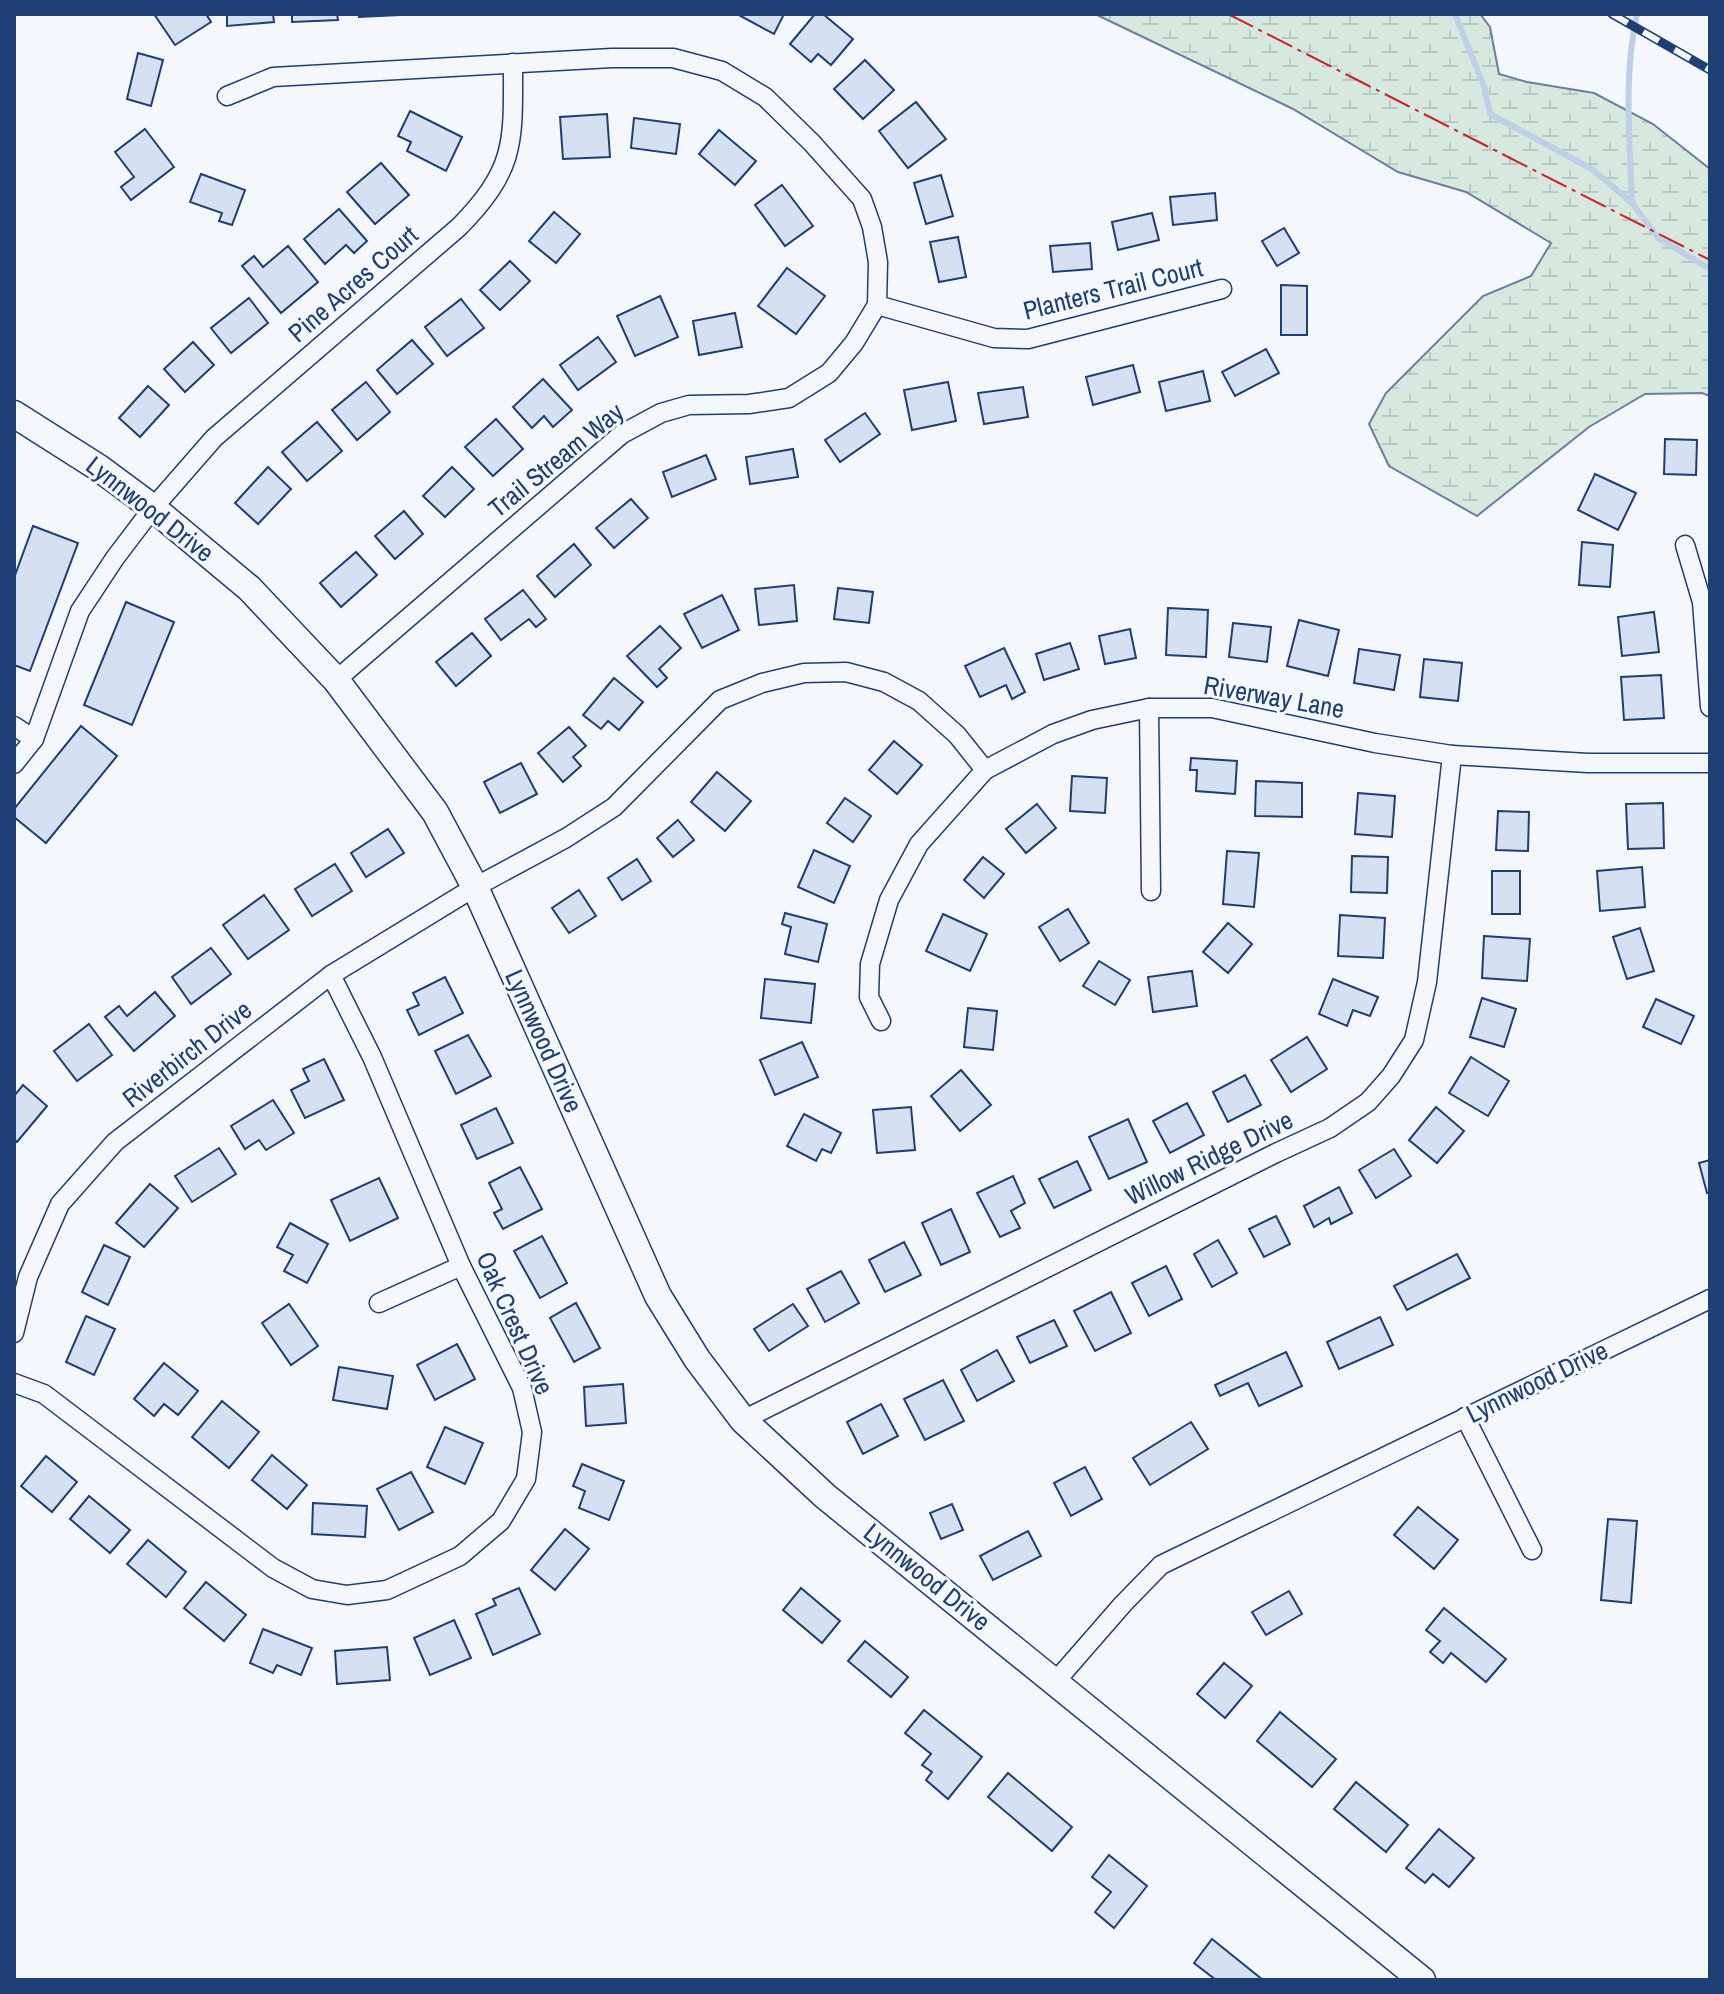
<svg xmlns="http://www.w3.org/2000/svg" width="1724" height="1994" viewBox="0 0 1724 1994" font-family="'Archivo Narrow',sans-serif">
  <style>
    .wetland { fill: url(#wetland-marsh); stroke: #687fa3; stroke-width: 2 }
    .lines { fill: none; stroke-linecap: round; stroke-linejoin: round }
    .stream { stroke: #bed0e5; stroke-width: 6 }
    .building { fill: #d5e0f0; stroke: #1d3f73; stroke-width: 2 }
    .street-casing { stroke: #1d3f73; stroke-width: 21 }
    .secondary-casing { stroke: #1d3f73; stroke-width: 29 }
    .street { stroke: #f4f7fb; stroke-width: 18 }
    .secondary { stroke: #f4f7fb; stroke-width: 26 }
    .rail-casing { stroke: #1d3f73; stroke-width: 9 }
    .rail { stroke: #f4f7fb; stroke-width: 6; stroke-dasharray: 18; stroke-linecap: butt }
    .power { stroke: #c62828; stroke-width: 2; stroke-dasharray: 28 6 4 6; stroke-linecap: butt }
    .labels { text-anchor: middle; stroke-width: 6; stroke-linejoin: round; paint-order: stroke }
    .street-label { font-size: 26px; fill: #1d3f73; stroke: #f4f7fb }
  </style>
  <defs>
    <pattern id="wetland-marsh" width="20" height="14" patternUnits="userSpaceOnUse" patternTransform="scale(2)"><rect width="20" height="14" fill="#d7e8df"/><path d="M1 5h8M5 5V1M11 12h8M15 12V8" fill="none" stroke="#b8c8c3"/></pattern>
  </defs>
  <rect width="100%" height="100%" fill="#f4f7fb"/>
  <polygon class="wetland" points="1095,14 1480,14 1490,27 1499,74 1527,82 1594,93 1653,124 1710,169 1710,396 1702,393 1645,394 1589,427 1477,516 1389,466 1369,424 1386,393 1483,296 1531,276 1551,243 1466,192 1398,172 1293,109"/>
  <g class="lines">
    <g class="stream">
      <polyline points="1455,14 1485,89 1490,114 1592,169 1632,203 1658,238 1710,269"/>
      <path d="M 1632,203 C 1630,140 1623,76 1637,14"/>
    </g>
  </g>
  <g class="building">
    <polygon points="154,14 206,14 211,22 175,45"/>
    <polygon points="227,14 273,14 274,22 227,26"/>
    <polygon points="292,14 337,14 338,20 292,22"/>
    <polygon points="359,14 399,14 399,15 359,17"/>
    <polygon points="737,14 784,14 774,34"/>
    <polygon points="815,14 823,14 853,39 831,65 818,54 811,62 790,44"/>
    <polygon points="138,53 163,60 151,106 127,99"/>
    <polygon points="865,60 894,90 863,119 834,89"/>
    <polygon points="916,102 946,139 908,168 879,131"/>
    <polygon points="410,111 462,137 446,171 407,151 411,142 398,136"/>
    <polygon points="607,114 610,157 563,159 560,117"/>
    <polygon points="634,118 680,124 676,154 631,148"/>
    <polygon points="145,129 174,167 131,200 121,187 134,177 115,152"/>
    <polygon points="719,130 756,161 735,185 699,154"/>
    <polygon points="381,163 409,195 375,224 347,192"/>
    <polygon points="201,174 245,190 232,225 219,221 222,213 190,202"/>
    <polygon points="941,175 953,216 926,224 914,183"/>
    <polygon points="782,185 813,226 785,246 755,205"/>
    <polygon points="1215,193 1217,220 1173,225 1170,197"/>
    <polygon points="339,209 367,241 354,253 346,245 325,264 304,239"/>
    <polygon points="554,212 580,234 556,263 529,241"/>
    <polygon points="1152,213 1159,240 1118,250 1112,222"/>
    <polygon points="1284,228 1299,253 1277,266 1262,241"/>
    <polygon points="958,237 966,277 939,282 930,242"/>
    <polygon points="1090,243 1092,269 1053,272 1050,246"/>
    <polygon points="288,246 318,282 281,313 242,266 254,256 263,267"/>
    <polygon points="510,261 530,281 500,310 480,290"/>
    <polygon points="787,268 825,296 796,334 758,306"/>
    <polygon points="1281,285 1307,286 1307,335 1281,335"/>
    <polygon points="660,296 678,337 635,356 617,316"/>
    <polygon points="249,298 268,323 231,353 211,328"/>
    <polygon points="461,299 484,328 447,356 425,327"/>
    <polygon points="735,313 742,347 699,355 693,321"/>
    <polygon points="598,337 616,362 578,390 560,365"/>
    <polygon points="412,340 433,364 397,394 377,370"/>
    <polygon points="193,342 214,365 185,392 164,369"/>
    <polygon points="1266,349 1279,373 1235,396 1222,372"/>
    <polygon points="1133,365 1140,392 1093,405 1086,377"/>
    <polygon points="1203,371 1210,401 1166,411 1159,382"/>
    <polygon points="543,379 572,410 553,427 544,416 532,428 513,407"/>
    <polygon points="366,382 390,412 357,440 332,410"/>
    <polygon points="948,382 956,421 912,430 904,390"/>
    <polygon points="148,386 169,405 140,437 119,418"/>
    <polygon points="1023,387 1028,417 984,424 978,393"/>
    <polygon points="865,413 880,434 840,462 825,440"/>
    <polygon points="496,419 523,449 493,476 465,447"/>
    <polygon points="317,422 342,451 307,481 282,452"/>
    <polygon points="1665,439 1697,440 1696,475 1664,474"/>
    <polygon points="793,449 798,477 750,484 746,457"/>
    <polygon points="706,455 716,479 672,497 663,472"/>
    <polygon points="268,467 291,489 258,524 235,503"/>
    <polygon points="452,467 474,489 445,517 423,496"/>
    <polygon points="1595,474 1636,493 1618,530 1578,510"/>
    <polygon points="631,499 648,518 614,548 596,528"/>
    <polygon points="404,511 423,534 395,559 375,536"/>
    <polygon points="33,526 78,543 30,671 14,665 14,578"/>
    <polygon points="1582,542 1613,545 1610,587 1579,585"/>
    <polygon points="574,544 591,565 555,597 537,576"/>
    <polygon points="356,552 377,575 341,607 320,583"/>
    <polygon points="794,585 797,621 759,625 755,589"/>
    <polygon points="838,588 873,592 869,623 834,619"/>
    <polygon points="523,590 546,619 536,627 529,619 501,640 485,619"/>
    <polygon points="722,595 739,630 702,648 684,614"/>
    <polygon points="126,602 174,622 132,725 84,705"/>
    <polygon points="1168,608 1208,610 1206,657 1166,655"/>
    <polygon points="1654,612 1659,652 1622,656 1618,617"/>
    <polygon points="1299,620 1339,630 1328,676 1287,666"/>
    <polygon points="1233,623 1271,627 1267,662 1229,657"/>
    <polygon points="660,626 681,648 659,669 667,678 657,687 627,656"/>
    <polygon points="1130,629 1136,658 1105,664 1099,636"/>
    <polygon points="472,633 491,656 456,686 436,662"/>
    <polygon points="1070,643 1079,669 1044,680 1036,654"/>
    <polygon points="1004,648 1025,692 1012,699 1006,685 980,697 965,666"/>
    <polygon points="1359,649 1400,655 1394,690 1354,683"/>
    <polygon points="1424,659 1462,663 1458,701 1420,697"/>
    <polygon points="1661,675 1664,718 1624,720 1621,677"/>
    <polygon points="614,678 643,702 619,730 608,721 601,729 583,715"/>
    <polygon points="81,726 117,756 46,843 14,817 14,809"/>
    <polygon points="569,727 586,746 573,757 581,766 563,782 538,753"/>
    <polygon points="894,741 922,765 897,794 869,770"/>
    <polygon points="1191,758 1237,761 1235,794 1196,791 1197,770 1190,770"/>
    <polygon points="521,763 537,794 500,813 484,782"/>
    <polygon points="717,772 751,801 725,831 691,802"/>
    <polygon points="1072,776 1107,778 1105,813 1070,811"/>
    <polygon points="1256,781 1302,783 1302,817 1255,816"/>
    <polygon points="1358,793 1395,796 1392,837 1355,834"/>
    <polygon points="845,798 871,816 853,842 827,823"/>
    <polygon points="1663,803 1664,848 1628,849 1626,804"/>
    <polygon points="1037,804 1056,828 1026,853 1006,829"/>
    <polygon points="1498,811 1529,812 1528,851 1496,850"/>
    <polygon points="678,820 694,840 673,857 657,838"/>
    <polygon points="388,829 404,853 366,877 351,853"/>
    <polygon points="814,850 850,866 834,903 798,887"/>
    <polygon points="1227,851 1259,853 1254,907 1223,904"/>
    <polygon points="1352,856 1388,857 1387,893 1351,892"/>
    <polygon points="983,857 1004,874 984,898 964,880"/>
    <polygon points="637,859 651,881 622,900 608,878"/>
    <polygon points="335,864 352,891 312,916 295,889"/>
    <polygon points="1642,867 1645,907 1600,911 1597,871"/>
    <rect x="1492" y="871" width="28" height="43"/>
    <polygon points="579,890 596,916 569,933 552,908"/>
    <polygon points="264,895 289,930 248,959 223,925"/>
    <polygon points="1068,909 1089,943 1060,961 1039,927"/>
    <polygon points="785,913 827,924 818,962 785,954 791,927 782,924"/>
    <polygon points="943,914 987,934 970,971 926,951"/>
    <polygon points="1340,915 1385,918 1383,958 1338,956"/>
    <polygon points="1228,923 1252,944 1228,973 1203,952"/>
    <polygon points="1640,928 1654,971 1627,979 1613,937"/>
    <polygon points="1484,936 1530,939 1527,981 1482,978"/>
    <polygon points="211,948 231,974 191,1004 172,977"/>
    <polygon points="1099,961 1130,980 1115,1005 1083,986"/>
    <polygon points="1192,971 1197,1006 1153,1012 1148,977"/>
    <polygon points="445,977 463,1013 419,1035 407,1010 419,1005 413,993"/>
    <polygon points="765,979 815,984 811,1023 761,1018"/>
    <polygon points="1333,979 1378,997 1370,1016 1353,1010 1347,1026 1319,1014"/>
    <polygon points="155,992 175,1016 134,1051 105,1017 119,1006 127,1016"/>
    <polygon points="1482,998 1516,1009 1504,1047 1470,1037"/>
    <polygon points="1656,999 1694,1016 1681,1044 1643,1027"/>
    <polygon points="968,1008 997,1011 993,1050 964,1047"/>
    <polygon points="89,1024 112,1055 77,1081 54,1051"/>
    <polygon points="468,1035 491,1076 456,1094 435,1051"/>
    <polygon points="1307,1037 1327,1069 1291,1092 1271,1060"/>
    <polygon points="802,1042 818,1077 775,1095 760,1060"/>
    <polygon points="1471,1057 1509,1081 1488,1116 1449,1093"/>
    <polygon points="324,1059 344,1100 305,1118 291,1090 309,1081 303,1069"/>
    <polygon points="961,1070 991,1105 960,1131 931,1096"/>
    <polygon points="1245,1075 1261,1105 1228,1122 1213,1092"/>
    <polygon points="23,1085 47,1106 17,1142 14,1139 14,1096"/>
    <polygon points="273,1100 294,1133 266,1150 259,1140 245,1149 231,1126"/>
    <polygon points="1187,1103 1204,1135 1170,1153 1153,1121"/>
    <polygon points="911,1107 915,1150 877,1153 873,1110"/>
    <polygon points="1436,1107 1464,1131 1437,1163 1409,1140"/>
    <polygon points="496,1108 513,1143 477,1159 461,1125"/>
    <polygon points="804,1114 841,1133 831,1153 822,1149 816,1161 787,1146"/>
    <polygon points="1128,1119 1147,1162 1109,1179 1089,1137"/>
    <polygon points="219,1148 236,1174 192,1202 175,1176"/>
    <polygon points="1394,1149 1411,1176 1376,1198 1359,1170"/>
    <polygon points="1710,1160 1710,1192 1707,1193 1699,1163"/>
    <polygon points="1077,1161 1091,1190 1054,1208 1039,1179"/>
    <polygon points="520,1167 542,1209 503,1229 494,1213 502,1209 489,1183"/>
    <polygon points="1013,1176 1025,1203 1011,1211 1020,1228 1000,1237 977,1193"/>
    <polygon points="379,1178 398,1218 350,1241 331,1200"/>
    <polygon points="150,1184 178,1208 144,1247 116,1223"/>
    <polygon points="1339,1187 1352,1213 1331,1224 1329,1218 1314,1227 1304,1206"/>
    <polygon points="951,1209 970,1252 941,1265 922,1223"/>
    <polygon points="1276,1216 1290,1244 1264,1257 1249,1229"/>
    <polygon points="290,1223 328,1244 307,1283 284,1271 293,1255 277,1247"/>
    <polygon points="542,1236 567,1283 540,1298 514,1251"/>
    <polygon points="1218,1240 1237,1273 1212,1287 1194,1254"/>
    <polygon points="904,1242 921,1275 885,1292 869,1260"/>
    <polygon points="104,1245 130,1257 108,1305 82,1292"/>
    <polygon points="1457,1254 1470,1278 1407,1310 1394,1286"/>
    <polygon points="1166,1266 1182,1299 1149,1316 1132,1283"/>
    <polygon points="841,1271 859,1303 825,1322 807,1289"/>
    <polygon points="1111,1292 1131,1333 1095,1351 1074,1311"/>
    <polygon points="576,1303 600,1348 574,1362 550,1318"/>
    <polygon points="289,1304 318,1346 291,1365 262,1323"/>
    <polygon points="793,1304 808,1326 769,1351 754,1329"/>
    <polygon points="86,1316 115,1329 94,1375 66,1362"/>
    <polygon points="1380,1317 1393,1345 1339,1369 1327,1342"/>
    <polygon points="1054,1320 1067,1346 1030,1363 1017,1337"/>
    <polygon points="457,1344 475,1379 435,1400 417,1365"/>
    <polygon points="997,1350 1014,1381 977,1401 961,1370"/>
    <polygon points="1286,1352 1302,1386 1259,1406 1248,1383 1220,1396 1215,1385"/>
    <polygon points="164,1363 198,1391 178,1415 164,1404 154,1416 134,1399"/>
    <polygon points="339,1367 393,1376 387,1409 333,1400"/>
    <polygon points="943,1380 964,1421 925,1440 904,1399"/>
    <polygon points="623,1384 626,1423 586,1426 584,1387"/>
    <polygon points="222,1401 259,1432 229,1468 192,1437"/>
    <polygon points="881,1404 898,1436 863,1454 847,1422"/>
    <polygon points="1191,1422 1208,1449 1150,1485 1133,1458"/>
    <polygon points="445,1427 483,1443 465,1484 427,1467"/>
    <polygon points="272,1455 307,1485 287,1509 252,1480"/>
    <polygon points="46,1456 77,1482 52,1512 21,1486"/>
    <polygon points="582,1464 624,1481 609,1520 579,1508 585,1491 573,1486"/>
    <polygon points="1085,1467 1102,1499 1071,1516 1054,1483"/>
    <polygon points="411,1472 433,1512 399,1530 377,1489"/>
    <polygon points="89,1496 130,1530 110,1553 70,1519"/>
    <polygon points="313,1503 367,1506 365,1537 312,1534"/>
    <polygon points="952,1504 963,1530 941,1539 930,1513"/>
    <polygon points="1418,1507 1458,1540 1434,1569 1394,1535"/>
    <polygon points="1608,1519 1637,1521 1631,1603 1601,1600"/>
    <polygon points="565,1529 589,1549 555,1590 531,1570"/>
    <polygon points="1028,1531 1041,1556 993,1580 980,1556"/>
    <polygon points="148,1540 186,1572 166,1597 127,1564"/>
    <polygon points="206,1582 246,1615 224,1641 184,1608"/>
    <polygon points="519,1588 540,1634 493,1655 476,1614 496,1605 493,1599"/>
    <polygon points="801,1588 840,1621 822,1643 783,1610"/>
    <polygon points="1289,1591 1302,1614 1266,1635 1252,1612"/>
    <polygon points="1444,1608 1506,1659 1486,1682 1451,1653 1443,1663 1430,1652 1440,1641 1426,1630"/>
    <polygon points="454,1620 471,1658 430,1675 414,1638"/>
    <polygon points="263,1629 312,1648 301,1675 277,1665 273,1673 250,1663"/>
    <polygon points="865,1641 908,1677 891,1697 848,1661"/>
    <polygon points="387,1647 390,1680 337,1684 335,1651"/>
    <polygon points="1224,1663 1252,1686 1225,1718 1197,1694"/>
    <polygon points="924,1710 982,1757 948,1799 926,1780 932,1772 922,1765 931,1754 905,1733"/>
    <polygon points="1280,1712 1336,1759 1312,1787 1257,1741"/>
    <polygon points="1008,1773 1072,1827 1052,1851 988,1797"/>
    <polygon points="1356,1782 1408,1825 1386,1852 1334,1809"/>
    <polygon points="1439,1829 1474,1858 1449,1887 1433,1874 1425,1883 1406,1868"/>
    <polygon points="1109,1855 1147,1886 1114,1928 1095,1912 1111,1892 1092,1877"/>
    <polygon points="1212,1939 1263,1980 1216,1980 1194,1963"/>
  </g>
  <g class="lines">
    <defs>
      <g id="street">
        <polyline points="227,96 273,77 612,58 673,58 722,71 765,97 812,143 862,199 872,227 878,262 877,305 854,343 829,373 789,398 749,404 689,405 661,413 622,434 336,680"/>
        <polyline points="877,305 994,338 1028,339 1222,289"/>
        <polyline points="1685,545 1702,602 1710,707"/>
        <polyline points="1149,708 1151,891"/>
        <polyline points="14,726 34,739"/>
        <path d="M 14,764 L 34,739 L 80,611 L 115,558 L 153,508 L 214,438 L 459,227 C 517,168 513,141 513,63"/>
        <polyline points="881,1021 869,997 870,964 889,900 919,844 985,770 1053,734 1092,720 1149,708 1212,708 1375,743 1452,755 1588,763 1710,763"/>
        <polyline points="379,1303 461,1266"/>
        <polyline points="14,1333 28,1277 60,1204 115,1142 331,975 475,887 566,838 614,807 720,700 762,683 804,673 846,672 884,682 919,701 957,735 985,770"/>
        <polyline points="14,1383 44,1394 273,1568 312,1589 347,1595 387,1590 460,1556 501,1521 526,1479 532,1432 522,1388 461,1266 372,1057 331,975"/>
        <polyline points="1465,1417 1532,1550"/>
        <polyline points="743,1420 1276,1153 1330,1128 1368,1102 1391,1076 1414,1040 1427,982 1452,755"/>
        <polyline points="1055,1682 1123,1604 1161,1565 1710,1299"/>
      </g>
      <polyline id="secondary" points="14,414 99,468 153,508 249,588 336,680 435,812 475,887 658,1296 697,1359 743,1420 825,1496 1422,1980"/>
    </defs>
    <use href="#street" class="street-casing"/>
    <use href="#secondary" class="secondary-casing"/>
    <use href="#street" class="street"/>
    <use href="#secondary" class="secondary"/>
    <defs>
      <polyline id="rail" points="1612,14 1710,70"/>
    </defs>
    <use href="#rail" class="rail-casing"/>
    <use href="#rail" class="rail"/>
    <polyline class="power" points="1228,14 1710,260"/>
  </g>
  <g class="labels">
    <g class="street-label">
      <text transform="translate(353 284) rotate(-41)" y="9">Pine Acres Court</text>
      <text transform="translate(1113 289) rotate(-14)" y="9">Planters Trail Court</text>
      <text transform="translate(556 460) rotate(-39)" y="9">Trail Stream Way</text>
      <text transform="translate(150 509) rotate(38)" y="9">Lynnwood Drive</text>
      <text transform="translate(1274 697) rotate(10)" y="9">Riverway Lane</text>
      <text transform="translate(544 1041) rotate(66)" y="9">Lynnwood Drive</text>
      <text transform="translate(187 1054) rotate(-38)" y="9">Riverbirch Drive</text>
      <text transform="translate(1209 1158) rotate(-26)" y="9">Willow Ridge Drive</text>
      <text transform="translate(515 1323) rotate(66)" y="9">Oak Crest Drive</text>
      <text transform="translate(1537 1382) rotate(-26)" y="9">Lynnwood Drive</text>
      <text transform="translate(927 1577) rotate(39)" y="9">Lynnwood Drive</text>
    </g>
  </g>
  <rect width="1724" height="1994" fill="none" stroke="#1d3f73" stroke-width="32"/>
</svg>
